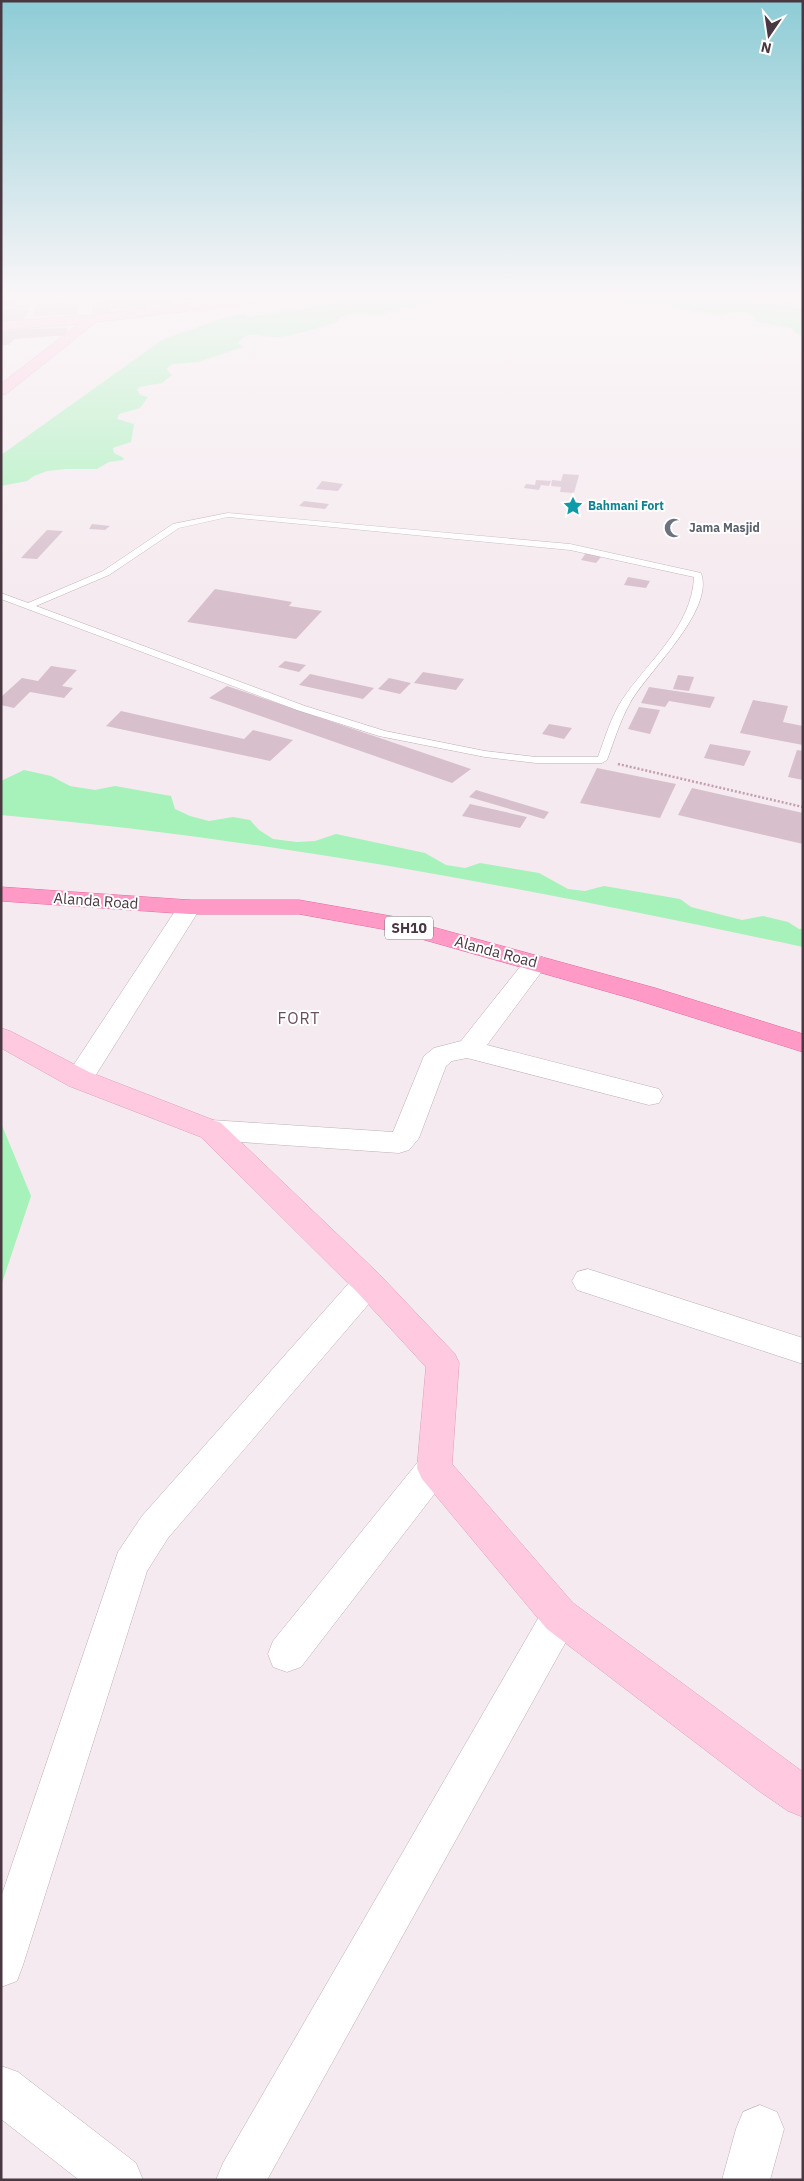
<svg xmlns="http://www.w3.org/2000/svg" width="804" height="2181" viewBox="0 0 804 2181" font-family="'IBM Plex Sans',sans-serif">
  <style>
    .water { fill: #a7f1ba }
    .building { fill: #d7bfcc }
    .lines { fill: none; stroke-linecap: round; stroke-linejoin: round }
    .lane-casing { stroke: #c1acb7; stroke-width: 1 }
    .street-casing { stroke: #c1acb7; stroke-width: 1 }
    .secondary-casing { stroke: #dea0ba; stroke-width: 1 }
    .primary-casing { stroke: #e469a0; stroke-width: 1 }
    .path { stroke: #c39db0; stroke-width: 2.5; stroke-dasharray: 2 2; stroke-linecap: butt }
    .lane { fill: #fff; fill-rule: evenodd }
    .street { fill: #fff; fill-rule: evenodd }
    .secondary { fill: #ffcadf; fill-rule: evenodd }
    .primary { fill: #fe9ac5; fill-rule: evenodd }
    .labels { text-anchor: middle; stroke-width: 4; stroke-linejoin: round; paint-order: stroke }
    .far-culture-label { font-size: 12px; font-weight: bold; fill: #0d838f; stroke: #fff; text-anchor: start }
    .far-worship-label { font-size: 12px; font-weight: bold; fill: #5b616d; stroke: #fff; text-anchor: start }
    .shield { fill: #fff; stroke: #80747a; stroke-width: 1 }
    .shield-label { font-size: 14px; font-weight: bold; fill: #493841 }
    .street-label { font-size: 15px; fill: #493841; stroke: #fff }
    .neighbourhood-label { font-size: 16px; letter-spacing: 1px; fill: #6c4f5f; stroke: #fff }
  </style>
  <rect width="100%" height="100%" fill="#f5eaef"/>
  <g class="water">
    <path d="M 377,297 L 437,297 L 429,300 L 431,302 L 412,307 L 402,307 L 398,310 L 377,315 L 357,313 L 340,317 L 338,322 C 322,326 290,337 275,337 C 263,337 246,330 238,343 L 243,347 L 198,362 L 173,364 L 167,368 L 168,371 L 172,375 L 162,383 L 139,387 L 137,390 L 140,395 L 148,397 L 140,408 L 119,414 L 117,419 L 134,424 L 131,442 L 113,448 L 114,453 L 124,458 L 123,460 L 109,462 L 97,469 L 66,469 L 47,471 L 34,476 L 27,481 L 1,486 L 1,455 L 162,340 L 224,318 L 243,314 L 248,317 Z"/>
    <polygon points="587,297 716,297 803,309 803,336 795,333 792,328 755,321 756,318 747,313 736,312 720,315 676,308 660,303 641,305"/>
    <path d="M 24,770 L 51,776 L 70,786 L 95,790 L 115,786 L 171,796 L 175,809 L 190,816 L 209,821 L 233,817 L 250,820 L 259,830 L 273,839 L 297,842 L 315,841 L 336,834 L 425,853 L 446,865 L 465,868 L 480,863 L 539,873 L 568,889 L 585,891 L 604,886 L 680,899 L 691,907 L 742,920 L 763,916 L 788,922 L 799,929 L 803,929 L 803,947 C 538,890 271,839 1,815 L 1,781 Z"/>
    <polygon points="1,1123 31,1196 1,1286"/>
  </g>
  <g class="building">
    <polygon points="119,297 144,297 145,301 171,298 171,305 154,305 149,309 111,309 111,313 92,313 92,302 113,301"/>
    <polygon points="178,297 221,297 221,298 179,302"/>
    <polygon points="1,298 21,298 16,305 31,305 28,308 21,308 1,306"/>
    <polygon points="79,303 77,315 33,316 36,304"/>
    <polygon points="1,309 22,309 30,310 22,321 1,321"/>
    <polygon points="67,328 68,335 14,339 9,345 1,345 1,331 25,329"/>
    <polygon points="563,474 579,475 574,493 560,492 561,487 551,486 552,480 561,481"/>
    <polygon points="536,480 551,481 549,486 541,485 539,490 524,488 526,484 535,485"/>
    <polygon points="322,481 343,484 338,491 316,489"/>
    <polygon points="304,501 329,504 325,509 299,506"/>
    <polygon points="92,524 110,526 105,530 89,529"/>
    <polygon points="47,530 63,531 37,559 21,558"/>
    <polygon points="586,553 601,557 596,563 581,560"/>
    <polygon points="628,577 650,581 646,588 624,585"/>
    <polygon points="215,589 292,602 289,606 322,611 296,639 187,622"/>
    <polygon points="285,661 306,665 299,672 278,667"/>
    <polygon points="51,666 77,670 62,686 73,688 64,698 30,692 14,708 1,705 1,697 22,678 38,681"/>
    <polygon points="423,672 464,679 456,690 414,683"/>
    <polygon points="310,674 374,688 363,699 299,685"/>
    <polygon points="678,675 694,677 689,691 673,689"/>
    <polygon points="389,678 411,683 400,694 378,689"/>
    <polygon points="227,686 471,769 452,783 209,698"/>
    <polygon points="649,687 715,697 710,708 669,701 665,707 641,703"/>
    <polygon points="753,700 788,706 783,722 803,726 803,745 740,733"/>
    <polygon points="639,707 660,710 650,734 628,729"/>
    <polygon points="121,711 244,739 253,730 293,740 270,761 106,726"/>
    <polygon points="549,724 572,728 564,739 542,734"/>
    <polygon points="710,744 751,751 744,766 704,758"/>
    <polygon points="797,750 803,751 803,780 788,777"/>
    <polygon points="597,768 676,784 660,818 580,803"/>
    <polygon points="692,788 803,813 803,844 678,815"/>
    <polygon points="476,790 549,812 544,819 469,797"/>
    <polygon points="470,804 527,817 520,828 462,816"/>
  </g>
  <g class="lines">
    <defs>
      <path id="lane" d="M 228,513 L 570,544 L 701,573 C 715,611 647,672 630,703 C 620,721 614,741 607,760 L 602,763 L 536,763 L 485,757 L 379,736 L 297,710 L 1,599 L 1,593 L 28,603 L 103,571 L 173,524 ZM 228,517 L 570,550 L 694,577 C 692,627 648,661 622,700 C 611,717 605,738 598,757 L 536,757 L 485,751 L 385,731 L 305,706 L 36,606 L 109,575 L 179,528 Z"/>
      <g id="street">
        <polygon points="189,900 197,902 201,907 89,1086 79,1088 69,1086 65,1079 69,1072 181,902"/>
        <polygon points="536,955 545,958 548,963 487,1045 659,1089 663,1096 659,1103 649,1105 467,1058 452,1061 446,1066 419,1138 409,1150 399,1153 211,1140 201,1137 197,1130 201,1123 211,1120 393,1132 424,1056 434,1048 461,1041 527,958"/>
        <polygon points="588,1269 803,1338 803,1364 577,1290 572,1281 577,1272"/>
        <polygon points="368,1271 379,1274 384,1283 379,1292 168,1538 147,1571 23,1965 17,1981 1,1987 1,1897 118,1552 142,1516 357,1274"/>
        <polygon points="434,1453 446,1457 451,1468 446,1479 301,1667 287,1672 273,1667 268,1654 273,1641 422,1457"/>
        <polygon points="560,1598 573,1603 579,1616 573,1629 267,2180 216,2180 223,2163 547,1603"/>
        <polygon points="1,2066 18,2072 136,2163 143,2180 79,2180 1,2119"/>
        <polygon points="760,2105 777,2112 784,2129 770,2180 722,2180 736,2129 743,2112"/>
      </g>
      <g id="secondary">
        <polygon points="246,297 278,297 272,301 96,322 6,394 1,395 1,384 78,324 1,330 1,322 92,315"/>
        <polygon points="764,297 803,297 803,305 770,301"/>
        <polygon points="1,1028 10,1031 89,1072 221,1123 379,1274 455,1354 459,1363 452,1464 573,1603 803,1772 803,1817 788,1811 759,1791 547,1629 422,1479 417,1468 426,1367 357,1292 201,1137 69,1086 1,1048"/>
      </g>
      <polygon id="primary" points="1,887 189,900 299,900 396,917 655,988 803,1034 803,1052 637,1000 393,931 299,914 189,914 1,901"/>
    </defs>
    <use href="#lane" class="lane-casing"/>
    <use href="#street" class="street-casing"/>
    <use href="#secondary" class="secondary-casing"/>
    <use href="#primary" class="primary-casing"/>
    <polyline class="path" points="618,764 803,807"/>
    <use href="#lane" class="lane"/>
    <use href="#street" class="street"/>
    <use href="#secondary" class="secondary"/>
    <use href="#primary" class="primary"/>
  </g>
  <linearGradient id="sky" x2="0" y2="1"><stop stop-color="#8eccd6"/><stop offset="0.49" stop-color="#faf6f8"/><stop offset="1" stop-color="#faf6f8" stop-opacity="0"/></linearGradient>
  <rect width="804" height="602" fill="url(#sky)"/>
  <defs>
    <symbol id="sight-bare" viewBox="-9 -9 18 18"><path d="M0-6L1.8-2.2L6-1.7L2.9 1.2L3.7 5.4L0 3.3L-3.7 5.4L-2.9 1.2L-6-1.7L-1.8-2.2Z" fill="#0f9aa8" stroke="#fff" stroke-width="2.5" paint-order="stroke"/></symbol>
    <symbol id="mosque-bare" viewBox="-9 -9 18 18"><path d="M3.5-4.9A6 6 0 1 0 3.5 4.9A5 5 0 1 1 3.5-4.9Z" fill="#6b7280" stroke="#fff" stroke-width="2.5" paint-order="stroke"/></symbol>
  </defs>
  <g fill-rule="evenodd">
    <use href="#sight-bare" x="559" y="492" width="28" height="28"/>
    <use href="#mosque-bare" x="660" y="514" width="28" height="28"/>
  </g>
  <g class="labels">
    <g class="far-culture-label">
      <text x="588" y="510">Bahmani Fort</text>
    </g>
    <g class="far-worship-label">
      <text x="689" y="532">Jama Masjid</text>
    </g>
    <rect class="shield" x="385" y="916.5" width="48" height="23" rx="4"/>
    <g class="shield-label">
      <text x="409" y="933">SH10</text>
    </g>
    <g class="street-label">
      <text transform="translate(96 901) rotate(4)" y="5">Alanda Road</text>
      <text transform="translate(496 952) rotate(15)" y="5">Alanda Road</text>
    </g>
    <g class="neighbourhood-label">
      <text x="299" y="1024">FORT</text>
    </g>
  </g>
  <rect width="804" height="2181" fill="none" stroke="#493841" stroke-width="5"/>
  <g transform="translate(769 35) rotate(193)" stroke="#ffffff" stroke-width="4" paint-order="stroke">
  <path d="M0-4L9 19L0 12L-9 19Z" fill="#493841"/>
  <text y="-8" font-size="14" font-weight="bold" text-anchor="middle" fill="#493841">N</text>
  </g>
</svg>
